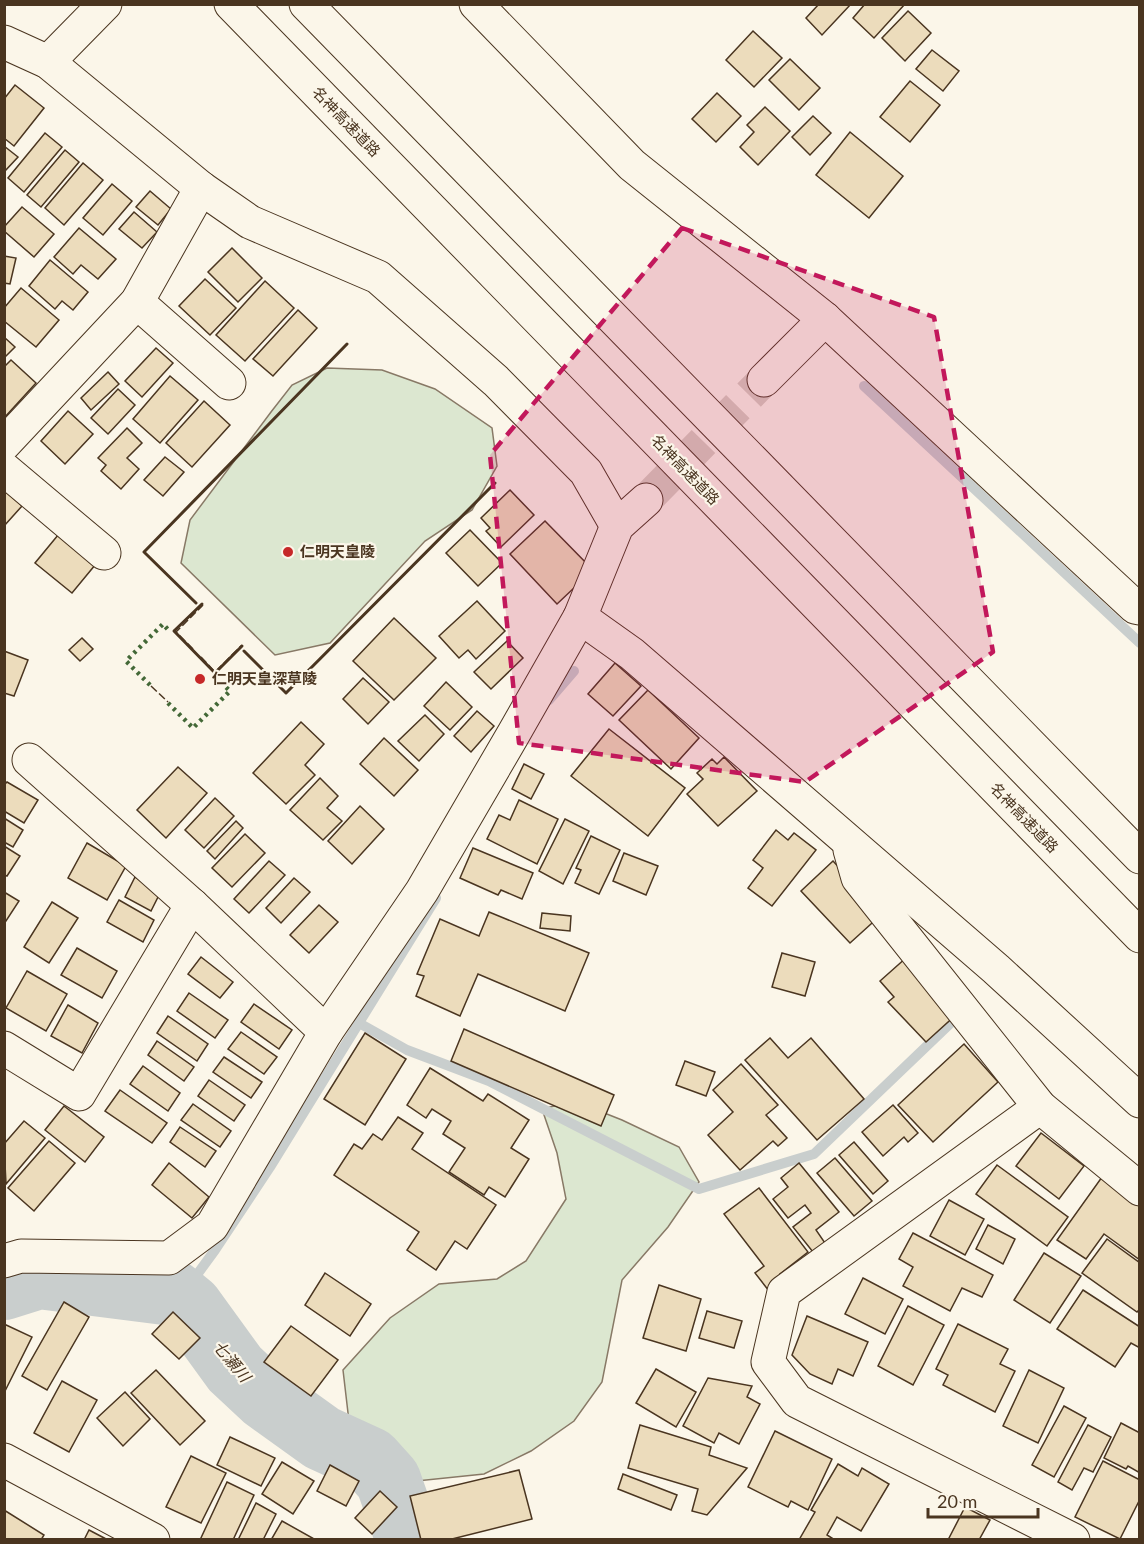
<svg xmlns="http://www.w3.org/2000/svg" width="1144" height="1544" viewBox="0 0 1144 1544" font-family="Lato,'Noto Sans JP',sans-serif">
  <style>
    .green { fill: #dce7d0; stroke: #887966; stroke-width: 1.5 }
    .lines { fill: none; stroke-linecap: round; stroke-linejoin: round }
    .stream { stroke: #c9cecd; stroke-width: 10 }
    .river { stroke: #c9cecd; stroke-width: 66 }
    .building { fill: #ecdcbc; stroke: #4a3520; stroke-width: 1.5 }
    .minor-tunnel { stroke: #d8cfc1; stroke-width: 33; stroke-dasharray: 33 16; stroke-linecap: butt }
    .minor-casing { stroke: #4a3520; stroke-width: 35 }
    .motorway-casing { stroke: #4a3520; stroke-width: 35 }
    .minor { stroke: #fbf6e9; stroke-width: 33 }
    .motorway { stroke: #fbf6e9; stroke-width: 33 }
    .hedge { stroke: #436837; stroke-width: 4.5; stroke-dasharray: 3 4.5; stroke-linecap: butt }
    .fence { stroke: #4a3520; stroke-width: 1.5; stroke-dasharray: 8 3; stroke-linecap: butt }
    .wall { stroke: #4a3520; stroke-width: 3 }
    .marked { fill: #c2185b; fill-opacity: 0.2; stroke: #c2185b; stroke-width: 4.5; stroke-dasharray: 12 8; stroke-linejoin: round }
    .poi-dot { fill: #c62828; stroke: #fbf6e9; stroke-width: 2 }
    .labels { text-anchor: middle; stroke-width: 4.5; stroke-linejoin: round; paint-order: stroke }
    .street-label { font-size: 15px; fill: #4a3520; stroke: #fbf6e9 }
    .poi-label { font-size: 15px; font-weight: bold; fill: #4a3520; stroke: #fbf6e9; text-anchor: start }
    .water-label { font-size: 16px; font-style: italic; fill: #4a3520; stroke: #fbf6e9 }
  </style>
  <rect width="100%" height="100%" fill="#fbf6e9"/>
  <g class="green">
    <polygon points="327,368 382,370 435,389 492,428 497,466 472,510 425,541 330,643 275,655 181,563 190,520 271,412 292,385"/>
    <polygon points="574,1101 622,1120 679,1147 699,1182 668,1227 622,1280 602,1382 574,1421 531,1451 484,1474 407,1482 350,1430 343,1370 390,1318 439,1284 497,1279 526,1261 566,1199 557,1153 542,1109"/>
  </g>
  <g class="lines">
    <g class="stream">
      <polyline points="864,386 1140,643"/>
      <polyline points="549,700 574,671"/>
      <polyline points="359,1023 407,1050 489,1081 699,1189 814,1154 955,1019"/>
      <polyline points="173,1293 188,1287 215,1250 270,1167 436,898"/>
    </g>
    <polyline class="river" points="4,1287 39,1276 173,1293 190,1307 235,1369 265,1397 322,1438 370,1460 388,1480 409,1540"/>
  </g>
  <g class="building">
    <polygon points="819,4 851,4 822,35 806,18"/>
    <polygon points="865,4 905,4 874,38 853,18"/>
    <polygon points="908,11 931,33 905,61 882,38"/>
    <polygon points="753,31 782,58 754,87 726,60"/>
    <polygon points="932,50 959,71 943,91 916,69"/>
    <polygon points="790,59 820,88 799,110 769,80"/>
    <polygon points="910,81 940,105 910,142 880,117"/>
    <polygon points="15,85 44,108 14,146 4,138 4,99"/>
    <polygon points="717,93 741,116 716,142 692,119"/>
    <polygon points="765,107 790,131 758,165 740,147 754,132 747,125"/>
    <polygon points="813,116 831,133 810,155 792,137"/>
    <polygon points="850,132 903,176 869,218 816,175"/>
    <polygon points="45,133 62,147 24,192 8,178"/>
    <polygon points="4,146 18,157 4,172"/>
    <polygon points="65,150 79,162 41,207 27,195"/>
    <polygon points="83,163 103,180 64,225 45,208"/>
    <polygon points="112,184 132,201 103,235 83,218"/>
    <polygon points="150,191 171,209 158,225 136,207"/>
    <polygon points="22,207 54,234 34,257 4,231 4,227"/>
    <polygon points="134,212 157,232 142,248 119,229"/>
    <polygon points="79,228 116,259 98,279 81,265 73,274 54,257"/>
    <polygon points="232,248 262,278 238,302 208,272"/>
    <polygon points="4,256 16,258 10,284 4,283"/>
    <polygon points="50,260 88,292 73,310 62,301 55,309 29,286"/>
    <polygon points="205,279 236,308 210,335 179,306"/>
    <polygon points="265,281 294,308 245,361 216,335"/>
    <polygon points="21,288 59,320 36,347 4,321 4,308"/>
    <polygon points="298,310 317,328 273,376 253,359"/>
    <polygon points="4,337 15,347 4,358"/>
    <polygon points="156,348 173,363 142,397 125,381"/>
    <polygon points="11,360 36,383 4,418 4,367"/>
    <polygon points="108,372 119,384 91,410 81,398"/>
    <polygon points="170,376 198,400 160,443 133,419"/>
    <polygon points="118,389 135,405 108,434 91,418"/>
    <polygon points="204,401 230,425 192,467 166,443"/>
    <polygon points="68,411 93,434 65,464 41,441"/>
    <polygon points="127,428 142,443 127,458 139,469 121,489 101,471 106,465 98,458"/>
    <polygon points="165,457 184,472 163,496 144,480"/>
    <polygon points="4,490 22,506 4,526"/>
    <polygon points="510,490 534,515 501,547 486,531 490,528 481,518"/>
    <polygon points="545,521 593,570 557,604 510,554"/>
    <polygon points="63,529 100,559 72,593 35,563"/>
    <polygon points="470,530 502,563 478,586 446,553"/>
    <polygon points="477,601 505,631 476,659 468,650 459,658 439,636"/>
    <polygon points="394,618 436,658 394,700 353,661"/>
    <polygon points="82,638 93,649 80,661 69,650"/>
    <polygon points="507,641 523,658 491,689 474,672"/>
    <polygon points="4,651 28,660 14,696 4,693"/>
    <polygon points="615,663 641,686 613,716 588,694"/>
    <polygon points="363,678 389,702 368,724 343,699"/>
    <polygon points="446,682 472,707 450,730 424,706"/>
    <polygon points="648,690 699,738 671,769 619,720"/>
    <polygon points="477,711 494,726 471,752 454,736"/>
    <polygon points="425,715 444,734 419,761 398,741"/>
    <polygon points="301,722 324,744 305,765 315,775 286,804 253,773"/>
    <polygon points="609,729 685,788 648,836 571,776"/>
    <polygon points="384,738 418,770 394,796 360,764"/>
    <polygon points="724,757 757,791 718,826 687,794 703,779 697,773 712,759 717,764"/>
    <polygon points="524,764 544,774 531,799 512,789"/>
    <polygon points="178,767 207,793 166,838 137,810"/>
    <polygon points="320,778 338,796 327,808 342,821 323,840 290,810"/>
    <polygon points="7,782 38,800 24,823 4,811 4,785"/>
    <polygon points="215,798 234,816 204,848 185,830"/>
    <polygon points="519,800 558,819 537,864 487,839 499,815 510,820"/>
    <polygon points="360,806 384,829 352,864 328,841"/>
    <polygon points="4,818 23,830 13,847 4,842"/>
    <polygon points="565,819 589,831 563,884 539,871"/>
    <polygon points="236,821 243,828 215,859 207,851"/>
    <polygon points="776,830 788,840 794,833 816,850 772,906 748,888 763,868 753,860"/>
    <polygon points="245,834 265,853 232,887 212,868"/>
    <polygon points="591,836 620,850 599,894 575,883 581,870 576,868"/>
    <polygon points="87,843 126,866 107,900 68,878"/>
    <polygon points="4,846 20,856 7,876 4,875"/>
    <polygon points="473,848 533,873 522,899 501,890 498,895 460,878"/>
    <polygon points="624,853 658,866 646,895 613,881"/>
    <polygon points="269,861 285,875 249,913 234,899"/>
    <polygon points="833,861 882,914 850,943 801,891"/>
    <polygon points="135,877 161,891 151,911 125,897"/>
    <polygon points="294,878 310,892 281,923 266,908"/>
    <polygon points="4,892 19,901 4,924"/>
    <polygon points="119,900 154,920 143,942 107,922"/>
    <polygon points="52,902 78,918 49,963 24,947"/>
    <polygon points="319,905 338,922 309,953 290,935"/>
    <polygon points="489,912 589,953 565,1011 478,974 460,1016 416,996 424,976 417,974 440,919 479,936"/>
    <polygon points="542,913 571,916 570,931 540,928"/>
    <polygon points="77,948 117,971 102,998 61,975"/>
    <polygon points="782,953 815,962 805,996 772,987"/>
    <polygon points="201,957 233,982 220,998 188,974"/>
    <polygon points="907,957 958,1013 926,1042 888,1002 894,997 880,981"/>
    <polygon points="27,971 67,994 46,1031 6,1008"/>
    <polygon points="189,993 228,1020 215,1038 177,1011"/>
    <polygon points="254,1004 292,1030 279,1049 241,1022"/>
    <polygon points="68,1005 98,1023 82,1053 51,1036"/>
    <polygon points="168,1016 208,1044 197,1061 157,1033"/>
    <polygon points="464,1029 614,1095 601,1126 451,1061"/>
    <polygon points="241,1032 277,1057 264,1074 228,1049"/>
    <polygon points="365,1033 406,1059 365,1125 324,1099"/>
    <polygon points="770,1038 788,1058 811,1038 864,1099 817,1140 745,1060"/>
    <polygon points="157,1041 194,1067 184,1081 148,1055"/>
    <polygon points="964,1044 998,1082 933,1142 898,1105"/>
    <polygon points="224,1057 262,1082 251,1098 213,1072"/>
    <polygon points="685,1061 715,1072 706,1096 676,1085"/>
    <polygon points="741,1064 778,1105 766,1115 787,1138 778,1146 773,1141 740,1170 708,1135 733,1112 713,1090"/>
    <polygon points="143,1066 180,1093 168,1111 130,1084"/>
    <polygon points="430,1068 483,1101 488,1094 529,1120 511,1148 529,1159 505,1197 489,1187 484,1195 449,1172 465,1148 443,1134 451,1121 432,1109 426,1118 407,1105"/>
    <polygon points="209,1080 245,1105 234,1121 198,1096"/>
    <polygon points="120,1090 167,1123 152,1143 105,1111"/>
    <polygon points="193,1104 231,1131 220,1147 181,1120"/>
    <polygon points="893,1105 918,1133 908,1142 904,1137 883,1156 862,1132"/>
    <polygon points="64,1106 104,1137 85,1162 45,1130"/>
    <polygon points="398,1117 423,1133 412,1149 496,1205 467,1249 455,1241 436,1270 407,1250 419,1232 334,1175 354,1144 362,1149 373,1134 382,1140"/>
    <polygon points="24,1121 45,1138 6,1184 4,1144"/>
    <polygon points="180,1127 216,1151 205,1167 170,1142"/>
    <polygon points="1041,1133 1084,1166 1059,1199 1016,1166"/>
    <polygon points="49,1141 75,1163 34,1211 8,1188"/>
    <polygon points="854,1142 888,1181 873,1194 839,1155"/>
    <polygon points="835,1158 872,1201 854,1216 817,1173"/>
    <polygon points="169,1163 209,1197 192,1218 152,1185"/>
    <polygon points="799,1163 839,1212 816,1230 825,1243 813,1252 793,1227 811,1213 805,1205 788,1218 773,1199 788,1187 781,1178"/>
    <polygon points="997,1165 1068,1217 1047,1246 976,1194"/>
    <polygon points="1102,1177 1140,1203 1140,1260 1104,1234 1086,1259 1057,1240"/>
    <polygon points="759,1188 808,1252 780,1274 784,1280 769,1291 755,1273 764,1266 724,1214"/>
    <polygon points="949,1200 984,1219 965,1255 930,1236"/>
    <polygon points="988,1225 1015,1239 1003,1264 976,1249"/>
    <polygon points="913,1233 993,1275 982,1297 962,1288 950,1311 903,1286 913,1267 899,1259"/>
    <polygon points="1107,1239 1140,1263 1140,1309 1137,1312 1082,1273"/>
    <polygon points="1044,1253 1081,1276 1050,1323 1014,1300"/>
    <polygon points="325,1273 371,1304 350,1336 305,1305"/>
    <polygon points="863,1278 903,1299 885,1334 845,1314"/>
    <polygon points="659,1285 701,1299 686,1351 643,1338"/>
    <polygon points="1083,1290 1140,1327 1140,1348 1131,1343 1115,1367 1057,1329"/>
    <polygon points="64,1302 89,1317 47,1390 22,1376"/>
    <polygon points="908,1306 944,1325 913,1385 878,1366"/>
    <polygon points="707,1311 742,1321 734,1348 699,1338"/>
    <polygon points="173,1312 200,1338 179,1359 152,1334"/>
    <polygon points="807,1316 868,1342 853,1376 838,1369 832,1384 810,1374 792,1355"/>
    <polygon points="4,1324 32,1337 5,1391 4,1391"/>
    <polygon points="958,1324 1008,1349 1000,1364 1015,1371 995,1412 943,1385 948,1375 936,1369"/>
    <polygon points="291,1326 338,1360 311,1396 264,1362"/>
    <polygon points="656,1369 696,1392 676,1427 636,1403"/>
    <polygon points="156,1370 205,1421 180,1445 131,1393"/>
    <polygon points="1029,1370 1064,1388 1038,1443 1003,1426"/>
    <polygon points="708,1378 752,1386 747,1397 760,1404 739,1444 719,1433 714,1443 683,1426"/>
    <polygon points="62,1381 97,1400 69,1452 34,1433"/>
    <polygon points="125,1392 150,1419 123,1446 97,1418"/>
    <polygon points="1064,1406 1086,1418 1054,1477 1032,1465"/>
    <polygon points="1121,1423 1140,1433 1140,1473 1128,1466 1126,1469 1104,1458"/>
    <polygon points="640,1425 711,1447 709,1455 747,1468 707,1515 692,1511 698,1489 628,1468"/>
    <polygon points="1088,1425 1111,1437 1093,1472 1084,1468 1072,1490 1058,1482"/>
    <polygon points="775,1431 832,1459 808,1510 791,1501 788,1507 748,1487"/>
    <polygon points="230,1437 275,1458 261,1486 217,1465"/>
    <polygon points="191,1456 226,1473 201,1523 166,1507"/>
    <polygon points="1103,1461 1140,1480 1140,1499 1120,1539 1075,1517"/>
    <polygon points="282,1462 314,1481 293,1514 262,1494"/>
    <polygon points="838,1464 858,1476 862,1468 889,1484 861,1531 837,1517 827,1535 835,1540 799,1540 815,1512 811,1510"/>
    <polygon points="330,1465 359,1481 346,1506 317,1491"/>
    <polygon points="519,1470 532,1519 448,1540 421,1540 410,1496"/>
    <polygon points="623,1474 677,1495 671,1510 618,1489"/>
    <polygon points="227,1482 254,1495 233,1540 200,1540"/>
    <polygon points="380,1491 397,1507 372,1534 355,1518"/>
    <polygon points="256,1503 276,1514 263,1540 238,1540"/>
    <polygon points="965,1507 990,1520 979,1540 948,1540"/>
    <polygon points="4,1510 44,1535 41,1540 4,1540"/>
    <polygon points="282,1521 316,1540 271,1540"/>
    <polygon points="89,1530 108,1540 84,1540"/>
  </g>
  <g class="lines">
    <polyline class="minor-tunnel" points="646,500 764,380"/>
    <defs>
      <g id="minor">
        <polyline points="476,4 632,165 825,319 1135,607 1140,608"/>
        <polyline points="4,42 48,62 201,188 250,222 378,277 496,381 586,472 617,526"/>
        <polyline points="48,62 105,4"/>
        <polyline points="137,302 229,383"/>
        <polyline points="764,380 825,319"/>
        <polyline points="4,444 137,302 201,188"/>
        <polyline points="4,469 104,553"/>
        <polyline points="580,617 632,654 996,969 1140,1101"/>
        <polyline points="29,760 192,905 326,1032"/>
        <polyline points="850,850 858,878 1040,1107 1140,1189"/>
        <polyline points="4,1048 79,1094 192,905"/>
        <polyline points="1040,1107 784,1292 768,1362 797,1401 1073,1540"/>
        <polyline points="4,1261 21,1256 169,1258 212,1226 326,1032 422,891 514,733 580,617 617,526 646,500"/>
        <polyline points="4,1460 153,1540"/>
      </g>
      <g id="motorway">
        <polyline points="231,4 1140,936"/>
        <polyline points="306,4 1140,857"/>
      </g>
    </defs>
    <use href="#minor" class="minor-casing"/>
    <use href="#motorway" class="motorway-casing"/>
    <use href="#minor" class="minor"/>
    <use href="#motorway" class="motorway"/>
    <g class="hedge">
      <polyline points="150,685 126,661 163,624 170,632"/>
      <polyline points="168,703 193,728 230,691 216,678"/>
    </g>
    <g class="fence">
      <polyline points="193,649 176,632 203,605"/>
      <polyline points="201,657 215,672 242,645"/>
      <polyline points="151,686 168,702"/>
    </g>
    <g class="wall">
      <polyline points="196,603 144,552 347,344"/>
      <polyline points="202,604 174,631 215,673 242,646"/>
      <polyline points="244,651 286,693 495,483"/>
    </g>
  </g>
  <path class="marked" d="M 682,228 L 934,317 L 993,652 L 805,782 L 519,743 L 490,455 Z"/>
  <g class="poi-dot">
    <circle cx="288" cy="552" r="6"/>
    <circle cx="200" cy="679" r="6"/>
  </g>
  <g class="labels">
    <g class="street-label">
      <text transform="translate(346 122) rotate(46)" y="5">名神高速道路</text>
      <text transform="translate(685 470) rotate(46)" y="5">名神高速道路</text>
      <text transform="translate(1024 818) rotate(46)" y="5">名神高速道路</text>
    </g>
    <g class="poi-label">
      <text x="300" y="557">仁明天皇陵</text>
      <text x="212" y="684">仁明天皇深草陵</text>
    </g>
    <g class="water-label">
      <text transform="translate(232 1361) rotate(50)" y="6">七瀬川</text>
    </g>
  </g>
  <rect width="1144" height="1544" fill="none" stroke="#4a3520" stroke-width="12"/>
  <path d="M928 1508v9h110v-9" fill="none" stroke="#4a3520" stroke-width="3"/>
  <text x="937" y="1508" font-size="18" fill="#4a3520" stroke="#fbf6e9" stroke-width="4.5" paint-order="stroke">20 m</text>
</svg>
